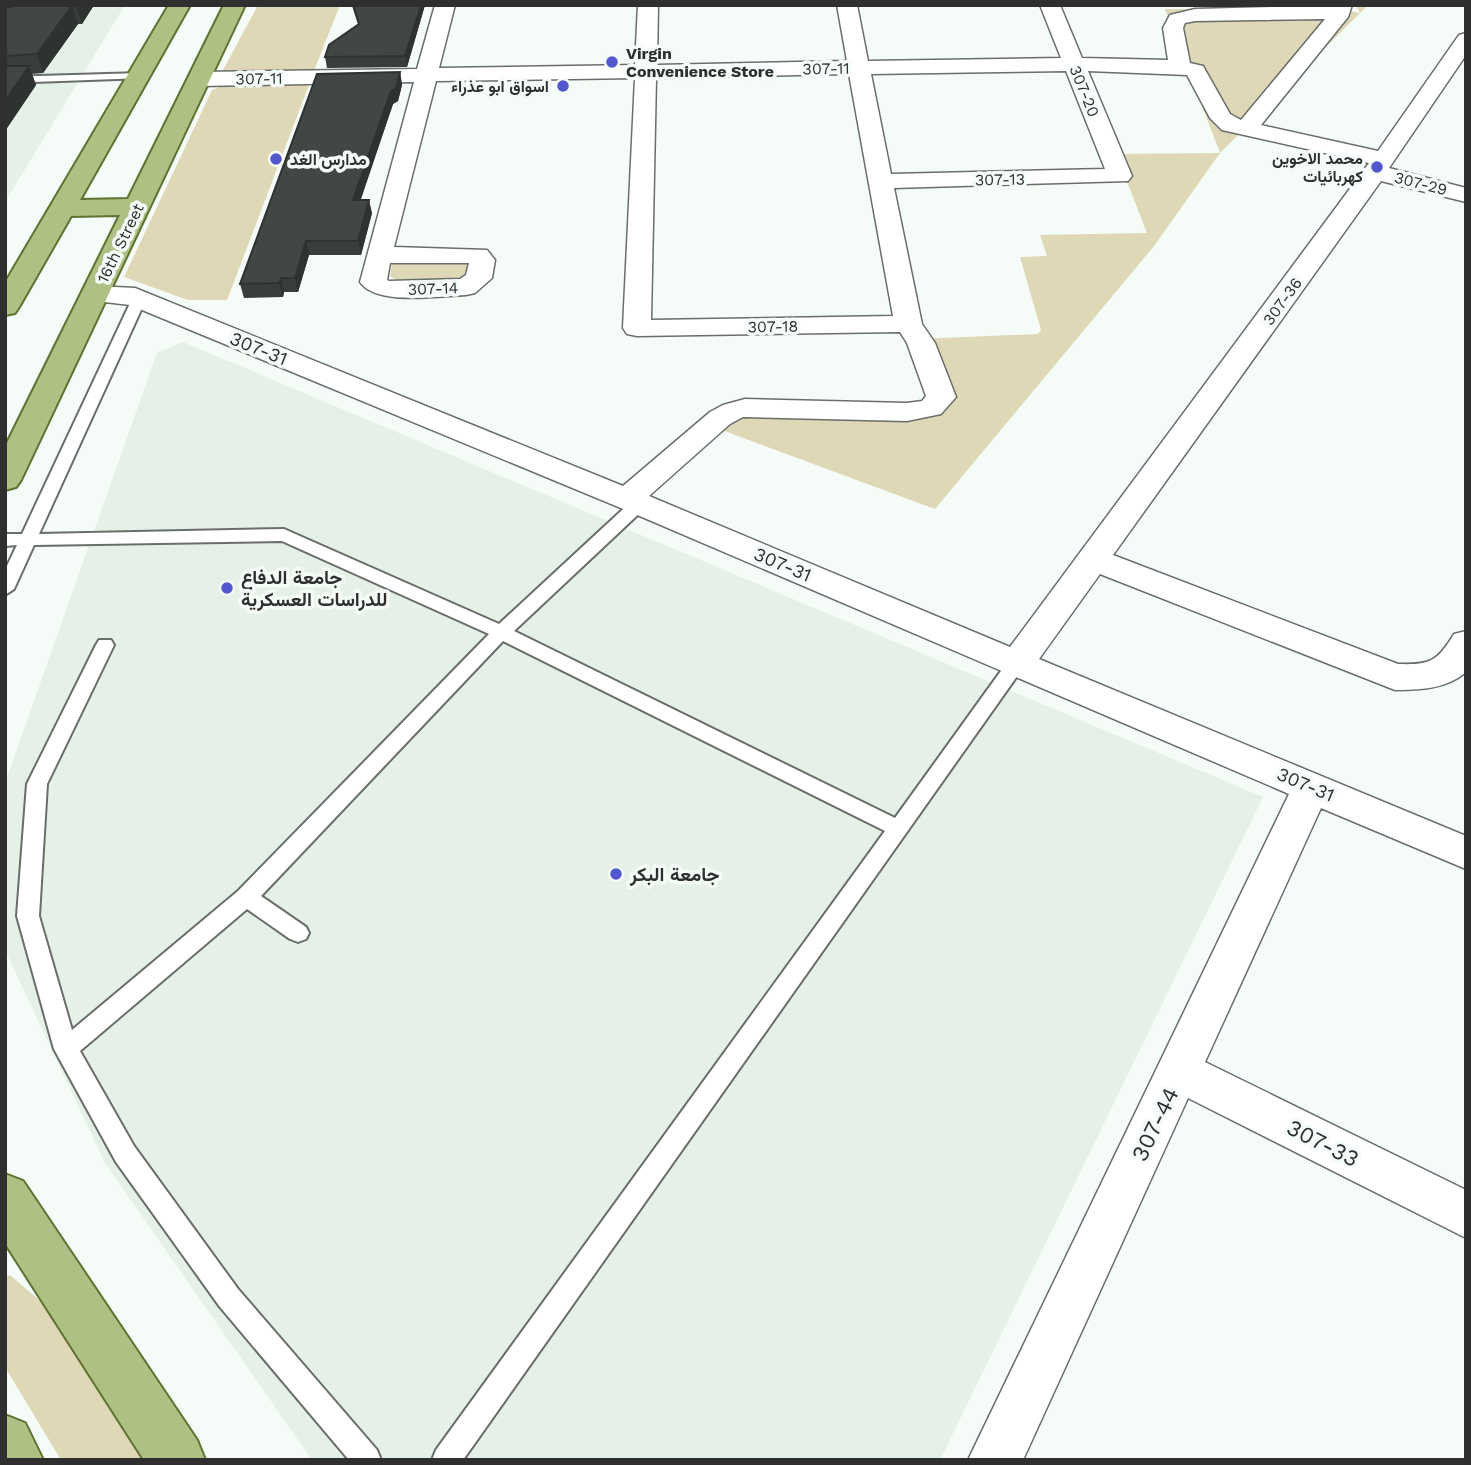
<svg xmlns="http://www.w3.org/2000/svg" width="1471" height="1465" viewBox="0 0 1471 1465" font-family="'Work Sans',Vazirmatn,sans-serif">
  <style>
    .built { fill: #e5f0e6 }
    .green { fill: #dfd8b6 }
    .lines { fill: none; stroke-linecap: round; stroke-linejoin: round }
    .lane-casing { stroke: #696e6a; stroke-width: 4 }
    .street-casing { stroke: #696e6a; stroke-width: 3 }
    .primary-casing { stroke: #5f7231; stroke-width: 4 }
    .lane { fill: #fff; fill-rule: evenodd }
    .street { fill: #fff; fill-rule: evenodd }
    .primary { fill: #afc084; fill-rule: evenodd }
    .wall { fill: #393d3c }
    .shaded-wall { fill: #2e3231 }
    .building { fill: #424746; stroke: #2e3231; stroke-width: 2 }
    .poi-dot { fill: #5257ce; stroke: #f5fbf6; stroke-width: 2.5 }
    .labels { text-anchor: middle; stroke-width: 7; stroke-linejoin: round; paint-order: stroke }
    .far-poi-label { font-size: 16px; font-weight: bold; fill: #2e2f2e; stroke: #f5fbf6; text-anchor: start }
    .far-street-label { font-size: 16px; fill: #2e2f2e; stroke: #f5fbf6 }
    .street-label { font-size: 19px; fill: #2e2f2e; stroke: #f5fbf6 }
    .poi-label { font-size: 19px; font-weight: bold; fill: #2e2f2e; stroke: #f5fbf6; text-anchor: start }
    .near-street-label { font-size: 23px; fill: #2e2f2e; stroke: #f5fbf6 }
  </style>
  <rect width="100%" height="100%" fill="#f5fbf6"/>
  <g class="built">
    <polygon points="5,5 125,5 5,202"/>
    <polygon points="183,342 1263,797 940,1460 312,1460 105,1163 5,950 5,783 157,353"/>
  </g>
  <g class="green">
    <polygon points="258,5 340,5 314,71 230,73 223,70"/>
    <polygon points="1356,5 1368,5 1220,153 1154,246 935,509 711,426 733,411 931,408 918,339 1038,334 1041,330 1020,257 1047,256 1040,235 1147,233 1128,184 1120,176 1111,154 1220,153 1165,9 1338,9 1360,13"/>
    <polygon points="224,85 309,85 227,300 188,300 124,277 212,90"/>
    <polygon points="471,260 468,280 401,283 390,276 392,265 396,262"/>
    <polygon points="5,1275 11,1276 45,1305 142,1460 61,1460 5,1367"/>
  </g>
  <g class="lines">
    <defs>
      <g id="lane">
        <polygon points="141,73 147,76 145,78 5,83 5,77"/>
        <polygon points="139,295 146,299 39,534 284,529 499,624 633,500 645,500 647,504 645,508 514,631 895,818 1011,657 1025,657 1027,662 463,1460 432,1460 436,1450 885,831 503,641 261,896 306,927 309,933 306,939 298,942 290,939 247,909 80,1051 134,1146 238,1289 377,1450 381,1460 349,1460 220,1307 116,1162 54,1049 17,916 27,784 96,645 99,640 111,640 114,645 47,784 39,916 72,1030 238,891 489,634 282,541 34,545 14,589 5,595 5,570 17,545 5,546 5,534 22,534 132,299"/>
      </g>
      <path id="street" d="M 435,5 L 455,5 L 439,68 L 635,65 L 638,5 L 658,5 L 657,65 L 847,61 L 837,5 L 857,5 L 868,61 L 1061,58 L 1040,5 L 1060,5 L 1082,58 L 1168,60 L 1163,28 L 1170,15 L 1195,9 L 1352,5 L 1348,17 L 1261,125 L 1378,151 L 1459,35 L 1466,33 L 1466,55 L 1389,168 L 1466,188 L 1466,202 L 1381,181 L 1113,555 L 1398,664 C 1430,665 1437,662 1454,634 L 1466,631 L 1466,672 C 1446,689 1420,690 1395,690 L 1100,574 L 1039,659 L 1466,836 L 1466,869 L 1321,808 L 1205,1062 L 1466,1190 L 1466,1238 L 1188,1098 L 1023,1460 L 968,1460 L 1289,794 L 628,511 L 130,305 L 87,300 L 83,294 L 87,288 L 96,286 L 135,288 L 623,486 L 710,412 L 723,405 L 745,399 L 907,403 L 922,401 L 926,396 L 907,343 L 900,332 L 637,336 L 627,334 L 623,328 L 635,78 L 436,81 L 394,247 L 487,250 L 495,260 L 492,278 L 475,293 L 466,295 C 439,296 376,306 360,282 L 414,82 L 200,86 L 192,84 L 189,79 L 192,74 L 200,72 L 417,69 ZM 1325,19 L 1241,120 L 1230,114 L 1203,66 L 1190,63 L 1183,28 L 1185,23 L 1195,21 ZM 1066,71 L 1105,169 L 891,174 L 871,74 ZM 1088,71 L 1187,75 L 1210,118 L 1222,130 L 1369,163 L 1010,647 L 649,496 L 730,424 L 743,417 L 907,421 L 941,414 L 956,397 L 935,343 L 922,324 L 894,188 L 1128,181 L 1132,176 ZM 849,74 L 893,316 L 651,320 L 656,78 ZM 390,263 L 469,263 L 466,275 L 460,279 L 389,281 L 387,280 Z"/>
      <g id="primary">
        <polygon points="169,5 190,5 80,200 128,199 224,5 245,5 21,480 16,487 5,490 5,447 120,215 71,216 19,307 15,313 5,315 5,283"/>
        <polygon points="5,1174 23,1181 197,1440 205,1460 144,1460 5,1243"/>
        <polygon points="5,1415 25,1423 43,1460 5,1460"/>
      </g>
    </defs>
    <use href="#lane" class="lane-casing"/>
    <use href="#street" class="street-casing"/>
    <use href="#primary" class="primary-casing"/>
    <use href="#lane" class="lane"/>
    <use href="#street" class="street"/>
    <use href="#primary" class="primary"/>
  </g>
  <g class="wall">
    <polygon points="94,5 82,24 78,24 43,73 32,74 36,85 5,131 5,7"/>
    <polygon points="352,5 425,5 407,67 327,68 325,57 358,24"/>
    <polygon points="400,72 402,85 398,101 393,104 360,200 372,213 361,255 309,255 298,292 284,292 283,297 244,298 240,284"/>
  </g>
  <g class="shaded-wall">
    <polygon points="77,5 94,5 82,24 76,6"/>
    <polygon points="421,5 425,5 407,67 405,56"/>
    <polygon points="72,6 78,24 43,73 37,54"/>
    <polygon points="29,66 36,85 5,131 5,101"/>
    <polygon points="400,72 402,85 398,101 393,104 356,214 353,200 391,91"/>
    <polygon points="369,200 372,213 361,255 358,241"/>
    <polygon points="306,241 309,255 298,292 295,278"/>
    <polygon points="281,278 284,292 283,297 279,283"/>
  </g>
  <g class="building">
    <polygon points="12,5 77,5 72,6 37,54 5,56 5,7 11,7"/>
    <polygon points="353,5 421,5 405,56 325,57 329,45 359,24"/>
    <polygon points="5,66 29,66 5,101"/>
    <polygon points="400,72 396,88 391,91 353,200 369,200 358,241 306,241 295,278 281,278 279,283 240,284 317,74"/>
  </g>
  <g class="poi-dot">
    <circle cx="612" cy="62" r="7"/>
    <circle cx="563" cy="86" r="7"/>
    <circle cx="276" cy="159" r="7"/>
    <circle cx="1377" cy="167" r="7"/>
    <circle cx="227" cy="588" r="7"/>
    <circle cx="616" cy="874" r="7"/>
  </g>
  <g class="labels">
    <g class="far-poi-label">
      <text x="626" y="59">Virgin<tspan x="626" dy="18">Convenience Store</tspan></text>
      <text x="549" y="92" text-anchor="end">اسواق ابو عذراء</text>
      <text x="1363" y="164" text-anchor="end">محمد الاخوين<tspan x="1363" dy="18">كهربائيات</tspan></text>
      <text x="290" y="165">مدارس الغد</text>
    </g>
    <g class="far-street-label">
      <text transform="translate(826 68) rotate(-1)" y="6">307-11</text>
      <text transform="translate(259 78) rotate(-1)" y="6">307-11</text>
      <text transform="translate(1085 91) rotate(68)" y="6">307-20</text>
      <text transform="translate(1000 179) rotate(-1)" y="6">307-13</text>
      <text transform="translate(1421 183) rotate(14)" y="6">307-29</text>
      <text transform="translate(120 243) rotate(-64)" y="6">16th Street</text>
      <text transform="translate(433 288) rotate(-2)" y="6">307-14</text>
      <text transform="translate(1282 301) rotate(-54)" y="6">307-36</text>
      <text transform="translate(773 326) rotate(-1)" y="6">307-18</text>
    </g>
    <g class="street-label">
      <text transform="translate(259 348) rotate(22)" y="7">307-31</text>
      <text transform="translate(783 564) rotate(23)" y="7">307-31</text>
      <text transform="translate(1306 784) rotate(23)" y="7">307-31</text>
    </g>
    <g class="poi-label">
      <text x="241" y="584">جامعة الدفاع<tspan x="241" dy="22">للدراسات العسكرية</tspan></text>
      <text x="630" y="881">جامعة البكر</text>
    </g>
    <g class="near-street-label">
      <text transform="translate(1155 1124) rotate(-64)" y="8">307-44</text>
      <text transform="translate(1323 1143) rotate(27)" y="8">307-33</text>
    </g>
  </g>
  <rect width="1471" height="1465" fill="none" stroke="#2e2f2e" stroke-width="14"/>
</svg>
